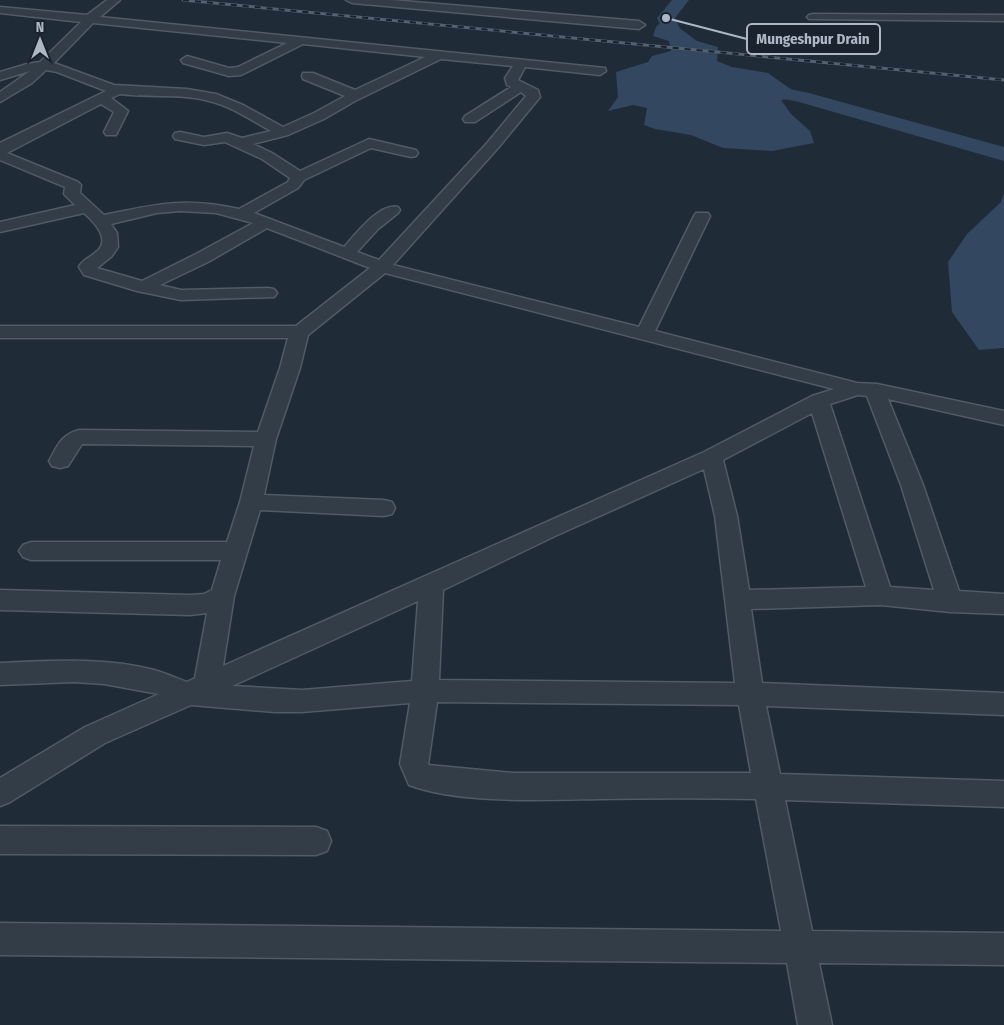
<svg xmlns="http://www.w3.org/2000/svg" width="1004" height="1025" viewBox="0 0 1004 1025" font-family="'Fira Sans Condensed',sans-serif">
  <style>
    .water { fill: #334760 }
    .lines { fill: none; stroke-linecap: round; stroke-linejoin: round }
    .river { fill: #334760; fill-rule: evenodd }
    .minor-casing { stroke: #515a66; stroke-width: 3 }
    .minor { fill: #333d48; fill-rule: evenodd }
    .rail-casing { stroke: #556170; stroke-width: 3 }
    .rail { stroke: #19222d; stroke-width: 2; stroke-dasharray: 6; stroke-linecap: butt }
    .leader { fill: none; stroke: #aeb7c5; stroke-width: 2 }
    .callout-dot { fill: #aeb7c5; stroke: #19222d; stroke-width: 2 }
    .callout { fill: #19222d; stroke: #aeb7c5; stroke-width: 2 }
    .callout-label { font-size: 15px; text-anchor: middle; font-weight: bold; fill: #aeb7c5 }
  </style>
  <rect width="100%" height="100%" fill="#202b38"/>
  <g class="water">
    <polygon points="666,18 697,41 718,47 717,61 732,67 768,73 802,97 781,100 791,114 810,131 814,143 772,151 723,148 691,135 655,129 644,125 647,108 633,105 608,111 618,97 616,72 648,62 652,56 671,51 669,41 653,36 656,27"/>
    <polygon points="1004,193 1004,348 979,350 952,312 948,262 967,234 1001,202"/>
  </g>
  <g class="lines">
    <g class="river">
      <path d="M 672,0 L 689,0 L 675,18 L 683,35 L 692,45 L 689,49 C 670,54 664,32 657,18 Z"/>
      <polygon points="756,82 809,93 1004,147 1004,161 799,102 749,92 746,88 749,84"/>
    </g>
    <defs>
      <g id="minor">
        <path d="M 107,0 L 120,0 L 100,17 L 605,68 L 606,71 L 600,75 L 525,67 L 518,80 L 538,90 L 540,97 L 498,148 L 393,265 L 639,327 L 694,216 L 696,213 L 708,213 L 710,216 L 655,331 L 857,383 L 877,384 L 1004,411 L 1004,425 L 888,399 L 923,485 L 959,591 L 1004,594 L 1004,614 L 950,612 L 881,605 L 751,609 L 762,683 L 1004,693 L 1004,715 L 766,706 L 780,774 L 1004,781 L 1004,807 L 785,800 L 812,931 L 1004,933 L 1004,965 L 819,963 L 832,1025 L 798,1025 L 787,963 L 0,955 L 0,923 L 781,931 L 756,799 C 704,798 652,798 599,799 C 544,800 460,804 409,785 L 400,764 L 410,703 L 302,712 L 275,712 L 191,705 L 105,743 L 10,802 L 0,806 L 0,778 L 85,727 L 159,694 L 104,684 L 74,682 L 0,685 L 0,663 C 51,661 104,657 154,670 C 165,673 176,678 187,682 L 195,678 L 207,613 L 190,615 L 0,610 L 0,590 L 190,595 L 204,594 L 212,590 L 221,560 L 31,560 L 23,557 L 19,551 L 23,545 L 31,542 L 227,542 L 240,502 L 254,446 L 82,444 L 68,466 L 60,468 L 52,466 L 49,461 C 58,445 61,435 79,430 L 258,432 L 280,368 L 288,338 L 0,338 L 0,326 L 296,326 L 370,268 L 267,228 L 208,262 L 160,285 L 181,290 L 268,288 L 274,289 L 277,293 L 274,297 L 181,300 L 137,291 L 84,275 L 79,267 L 80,265 C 84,259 91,257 96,252 C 112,240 94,222 84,213 L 0,232 L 0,222 L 75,205 L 64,194 L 65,187 L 0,160 L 0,143 L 106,91 L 57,72 L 46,70 L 32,83 L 0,102 L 0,92 L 30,71 L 0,80 L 0,72 L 27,64 L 40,62 L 81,22 L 0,13 L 0,7 L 87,15 ZM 93,23 L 287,43 L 238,67 L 229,68 L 187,56 L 181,60 L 183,63 L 229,76 L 241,75 L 303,44 L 425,57 L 355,90 L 313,73 L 303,73 L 302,76 L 303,79 L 345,96 L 314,113 L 283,127 L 243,105 L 216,94 L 187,89 L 114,85 L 54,63 ZM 441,59 L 513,66 L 505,78 L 507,85 L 511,87 L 465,116 L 463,119 L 465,122 L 475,122 L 521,92 L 526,96 L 488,142 L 379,260 L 357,252 L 378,229 L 398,213 L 400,210 L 398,207 C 380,202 355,235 344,247 L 254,213 L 298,188 L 304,180 L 371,148 L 411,157 L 416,156 L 418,153 L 416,150 L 369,139 L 300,171 L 272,153 L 253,144 L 288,135 L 324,119 L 355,101 ZM 120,94 C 149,98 180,93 209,101 C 231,106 251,120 271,131 L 242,138 L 227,133 L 204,137 L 180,132 L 175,133 L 173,136 L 175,139 L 204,145 L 225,142 L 262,159 L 290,178 L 288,182 L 239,209 C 184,197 157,204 104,215 L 80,193 L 81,185 L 78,182 L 7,153 L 101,104 L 114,112 L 104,132 L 106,135 L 116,135 L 128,111 L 111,98 ZM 180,211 L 216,213 L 253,223 L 196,254 L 142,281 L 97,268 L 112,256 L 118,247 L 117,233 L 111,224 L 157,213 ZM 385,273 L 834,389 L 812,396 L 704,452 L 223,666 L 234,596 L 260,510 L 384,516 L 392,514 L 395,508 L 392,502 L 384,500 L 264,495 L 276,439 L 300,368 L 308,335 ZM 858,395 L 867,396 L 901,485 L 934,590 L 890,587 L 830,404 ZM 812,413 L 866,587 L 749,590 L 737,516 L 723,460 ZM 704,469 L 715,516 L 735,683 L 439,680 L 443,590 L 555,536 ZM 418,601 L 412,681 L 302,690 L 232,686 ZM 437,702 L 739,705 L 751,773 L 513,773 L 428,765 Z"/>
        <polygon points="346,0 391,0 639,21 645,25 639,29 352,3"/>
        <polygon points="813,14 1004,15 1004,21 809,19 807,17 809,15"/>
        <polygon points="0,826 316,827 327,831 331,841 327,851 316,855 0,854"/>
      </g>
    </defs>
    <use href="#minor" class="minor-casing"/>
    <use href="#minor" class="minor"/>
    <defs>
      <polyline id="rail" points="183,0 1004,80"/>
    </defs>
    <use href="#rail" class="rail-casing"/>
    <use href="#rail" class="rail"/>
  </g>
  <path class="leader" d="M666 18L747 39"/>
  <circle class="callout-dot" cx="666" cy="18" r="5"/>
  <rect class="callout" x="747" y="24" width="133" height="30" rx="5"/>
  <g class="callout-label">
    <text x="813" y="44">Mungeshpur Drain</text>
  </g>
  <g transform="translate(40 40)" stroke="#19222d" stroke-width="4" paint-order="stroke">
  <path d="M0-4L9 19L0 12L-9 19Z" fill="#aeb7c5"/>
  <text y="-8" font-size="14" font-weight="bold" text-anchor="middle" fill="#aeb7c5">N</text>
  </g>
</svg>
